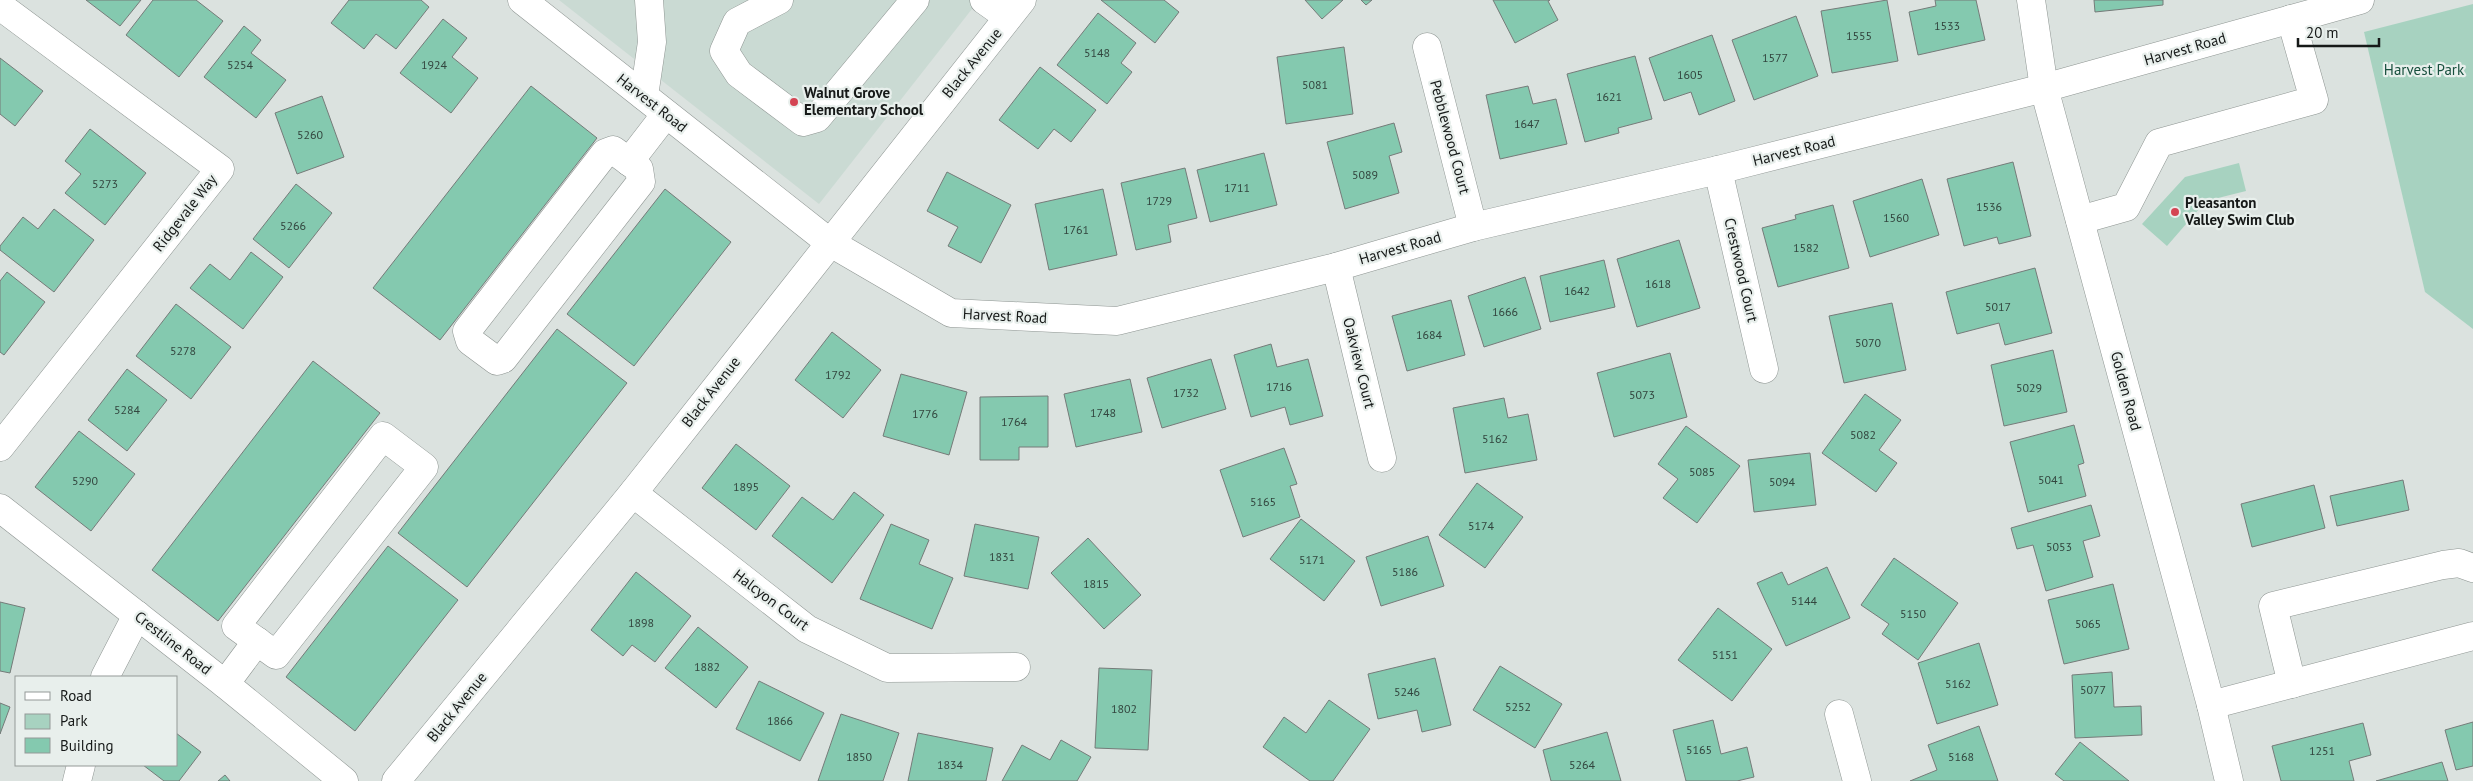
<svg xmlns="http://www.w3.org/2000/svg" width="2473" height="781" viewBox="0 0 2473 781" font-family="'PT Sans',sans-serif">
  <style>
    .built { fill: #cadad3 }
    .green { fill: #a7d2c0 }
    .building { fill: #84c9af; stroke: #757b79 }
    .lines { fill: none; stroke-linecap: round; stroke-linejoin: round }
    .minor-casing { stroke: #8e9592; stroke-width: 29 }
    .minor { stroke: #fff; stroke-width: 28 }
    .poi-dot { fill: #d44453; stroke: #e8efec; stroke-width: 2 }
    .labels { text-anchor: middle; stroke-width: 4.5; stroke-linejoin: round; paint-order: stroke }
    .number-label { font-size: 12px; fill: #32453e }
    .street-label { font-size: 15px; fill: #161918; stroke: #e8efec }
    .park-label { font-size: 15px; fill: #18503e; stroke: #e8efec }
    .poi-label { font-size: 15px; font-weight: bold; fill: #161918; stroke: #e8efec; text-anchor: start }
  </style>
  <rect width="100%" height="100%" fill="#dbe2df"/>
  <polygon class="built" points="559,0 979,0 819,204"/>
  <g class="green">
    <polygon points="2473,4 2473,329 2425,292 2364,32"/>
    <polygon points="2239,163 2246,191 2206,201 2167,246 2142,224 2185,177"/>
  </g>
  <g class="building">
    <polygon points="86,0 141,0 120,26"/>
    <polygon points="153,0 196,0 223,21 179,77 126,35"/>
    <polygon points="349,0 421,0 429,7 396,49 376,34 364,49 331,23"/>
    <polygon points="1101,0 1164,0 1179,12 1155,43"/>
    <polygon points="1305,0 1343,0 1322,19"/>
    <polygon points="1361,0 1372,0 1366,5"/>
    <polygon points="1493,0 1550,0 1548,1 1558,20 1515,43"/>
    <polygon points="1887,0 1898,61 1832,73 1821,11"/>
    <polygon points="1935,0 1976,0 1985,40 1918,55 1909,12 1936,6"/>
    <polygon points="2094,0 2163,0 2163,5 2095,12"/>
    <polygon points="1098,13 1136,43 1121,63 1132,72 1107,104 1057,65"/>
    <polygon points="1796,16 1818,76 1754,100 1732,40"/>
    <polygon points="443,19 467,38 452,57 478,78 451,113 400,73"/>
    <polygon points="244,26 261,40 251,53 286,80 256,118 204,77"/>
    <polygon points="1712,35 1735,101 1699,115 1691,92 1664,101 1649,58"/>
    <polygon points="1344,47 1353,114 1286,124 1277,57"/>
    <polygon points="1635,56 1652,119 1618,128 1619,133 1585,142 1567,74"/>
    <polygon points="0,58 43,91 15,126 0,114"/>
    <polygon points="1040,67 1096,110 1071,142 1054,129 1038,149 999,120"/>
    <polygon points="531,86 597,138 440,340 373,288"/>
    <polygon points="1528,86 1533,104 1556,99 1567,144 1500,159 1486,95"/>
    <polygon points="322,96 344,157 297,174 275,113"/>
    <polygon points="1394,123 1402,152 1389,156 1399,193 1345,209 1327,142"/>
    <polygon points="90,129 146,173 105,225 65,193 81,174 65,161"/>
    <polygon points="1264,153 1277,205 1210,222 1197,170"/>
    <polygon points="2013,162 2031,236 1999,244 1997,237 1964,246 1947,179"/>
    <polygon points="1185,168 1197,218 1168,225 1171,242 1136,250 1121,183"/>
    <polygon points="947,172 1011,205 981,263 948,246 958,227 927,211"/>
    <polygon points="1922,179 1939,235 1870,257 1853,201"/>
    <polygon points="296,184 332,213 289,268 253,239"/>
    <polygon points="665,189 731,242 634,366 567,314"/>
    <polygon points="1103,189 1117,255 1049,270 1035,204"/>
    <polygon points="1833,205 1849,268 1778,287 1762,228 1796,219 1795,215"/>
    <polygon points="54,209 94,240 54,292 0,250 0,246 23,217 38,229"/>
    <polygon points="1679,240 1700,308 1637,327 1617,259"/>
    <polygon points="251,252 283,277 243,329 190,288 210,264 230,280"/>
    <polygon points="1604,260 1615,307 1550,322 1540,276"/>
    <polygon points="2035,268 2052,333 2005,345 1999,323 1957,334 1946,292"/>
    <polygon points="7,272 45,302 4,355 0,352 0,281"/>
    <polygon points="1525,277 1541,329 1484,347 1468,296"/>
    <polygon points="1451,300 1465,355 1407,371 1392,316"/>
    <polygon points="1892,303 1906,370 1844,383 1829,316"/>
    <polygon points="176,304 231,347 191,399 136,356"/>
    <polygon points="557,329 627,383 467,587 398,533"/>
    <polygon points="832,332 881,370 843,418 795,380"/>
    <polygon points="1271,344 1277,367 1308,359 1323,416 1290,425 1285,407 1251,417 1234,355"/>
    <polygon points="2053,350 2067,412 2004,426 1991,365"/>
    <polygon points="1670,353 1687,417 1614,437 1597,373"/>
    <polygon points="1211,359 1226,409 1162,428 1147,378"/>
    <polygon points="313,361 380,413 218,621 152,570"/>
    <polygon points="127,369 167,400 127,451 88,420"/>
    <polygon points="901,374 967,392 949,455 883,436"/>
    <polygon points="1130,379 1142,432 1076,447 1064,394"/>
    <polygon points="1865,394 1901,420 1879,450 1897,463 1876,492 1822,453"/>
    <polygon points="1048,396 1048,447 1019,447 1019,460 980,460 980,397"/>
    <polygon points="1504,398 1508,418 1528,414 1537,460 1465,473 1453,408"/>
    <polygon points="2074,425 2084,463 2078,465 2086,496 2028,512 2010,442"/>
    <polygon points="1686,426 1740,466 1697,523 1663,498 1678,479 1658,464"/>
    <polygon points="79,431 135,474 91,531 35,487"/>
    <polygon points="736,444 790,486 756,530 702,488"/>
    <polygon points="1284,448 1297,484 1290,486 1300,517 1243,537 1220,470"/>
    <polygon points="1810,453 1816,505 1754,512 1748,460"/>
    <polygon points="2403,480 2409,510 2337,526 2330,496"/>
    <polygon points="1477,483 1523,517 1485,568 1439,535"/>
    <polygon points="2314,485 2325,528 2252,547 2241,504"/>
    <polygon points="854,492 884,515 832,583 772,536 802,497 833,520"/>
    <polygon points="2091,505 2100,536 2083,541 2093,577 2046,591 2033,545 2017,549 2011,528"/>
    <polygon points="1301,519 1355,561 1324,601 1270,559"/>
    <polygon points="891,524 929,540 919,564 953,578 932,629 860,599"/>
    <polygon points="975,524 1039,537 1028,589 964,576"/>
    <polygon points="1428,536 1444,586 1381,606 1366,557"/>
    <polygon points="1088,538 1141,595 1104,629 1051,573"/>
    <polygon points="388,546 458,600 355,731 286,677"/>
    <polygon points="1894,558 1958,603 1918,660 1882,634 1889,624 1861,605"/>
    <polygon points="1827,567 1850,618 1786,646 1757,583 1782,572 1788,585"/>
    <polygon points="636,572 691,616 655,662 632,645 623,656 591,630"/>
    <polygon points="2113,584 2129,649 2064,664 2048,600"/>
    <polygon points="0,602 25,608 10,673 0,671"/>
    <polygon points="1718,608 1772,649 1732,701 1678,660"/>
    <polygon points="698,627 748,667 716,708 665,668"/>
    <polygon points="1979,643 1998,705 1937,724 1918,663"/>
    <polygon points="1435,658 1451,725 1422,732 1417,710 1378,719 1368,674"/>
    <polygon points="1500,666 1562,704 1535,748 1473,710"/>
    <polygon points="1099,668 1152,670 1148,750 1095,748"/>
    <polygon points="2112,672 2114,707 2141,706 2142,735 2075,738 2072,675"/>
    <polygon points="759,681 824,713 800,761 736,729"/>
    <polygon points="1329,700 1370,729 1333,781 1310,781 1263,747 1284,717 1306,733"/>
    <polygon points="0,703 10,707 0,734"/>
    <polygon points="841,714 899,733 883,781 818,781"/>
    <polygon points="1713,720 1721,754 1747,747 1754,777 1737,781 1686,781 1673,730"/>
    <polygon points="2473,722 2473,766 2456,770 2445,730"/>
    <polygon points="2363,723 2371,755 2349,761 2354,781 2281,781 2272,746"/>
    <polygon points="1979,726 1998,781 1910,781 1937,770 1928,745"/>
    <polygon points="1607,732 1621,781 1551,781 1543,750"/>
    <polygon points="176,733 201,752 179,781 164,781 143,765 176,765"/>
    <polygon points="918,733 993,748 986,781 908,781"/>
    <polygon points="1061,740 1091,757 1077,781 1002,781 1022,745 1050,760"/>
    <polygon points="2080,742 2129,781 2064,781 2055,774"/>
    <polygon points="2442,762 2448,781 2376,781"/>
    <polygon points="225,775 230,781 218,781"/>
  </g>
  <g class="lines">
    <defs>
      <g id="minor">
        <polyline points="522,0 829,242 951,313 1117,321 1336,267 1473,227 1718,170 2044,88 2360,0"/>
        <polyline points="779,0 737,22 724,51 739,74 803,122 817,118 915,0"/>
        <polyline points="984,0 1008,17"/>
        <polyline points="2031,0 2044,88 2211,705 2229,781"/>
        <polyline points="0,6 220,169 0,447"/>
        <polyline points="1427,47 1473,227"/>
        <polyline points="644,96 652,42 649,0"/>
        <polygon points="613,150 639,169 641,182 503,359 497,361 470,341 467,331 605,153"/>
        <polyline points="629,162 666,114"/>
        <polyline points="1718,170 1764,369"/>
        <polyline points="2080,220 2126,207 2159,143 2314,100 2291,19"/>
        <polyline points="1336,267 1382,458"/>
        <polygon points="383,436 424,467 276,655 236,626"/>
        <polyline points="633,493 807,629 887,668 1016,667"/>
        <polyline points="0,508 225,684 344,781"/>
        <polyline points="105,677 137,615"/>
        <polyline points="225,684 257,641"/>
        <polyline points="2292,684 2273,606 2443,565 2459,563 2473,568"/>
        <polyline points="2211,705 2473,636"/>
        <polyline points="1839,714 1857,781"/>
        <polyline points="77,781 81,765"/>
        <polyline points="396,781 633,493 1022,0"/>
      </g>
    </defs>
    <use href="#minor" class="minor-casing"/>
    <use href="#minor" class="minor"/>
  </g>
  <g class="poi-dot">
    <circle cx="794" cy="102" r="5"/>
    <circle cx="2175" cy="212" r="5"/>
  </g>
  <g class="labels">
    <g class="number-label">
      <text x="1947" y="30">1533</text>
      <text x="1859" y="40">1555</text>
      <text x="1097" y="57">5148</text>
      <text x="1775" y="62">1577</text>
      <text x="240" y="69">5254</text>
      <text x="434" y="69">1924</text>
      <text x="1690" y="79">1605</text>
      <text x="1315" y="89">5081</text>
      <text x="1609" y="101">1621</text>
      <text x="1527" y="128">1647</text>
      <text x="310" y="139">5260</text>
      <text x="1365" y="179">5089</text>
      <text x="105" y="188">5273</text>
      <text x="1237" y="192">1711</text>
      <text x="1159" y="205">1729</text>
      <text x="1989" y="211">1536</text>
      <text x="1896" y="222">1560</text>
      <text x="293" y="230">5266</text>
      <text x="1076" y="234">1761</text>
      <text x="1806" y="252">1582</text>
      <text x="1658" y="288">1618</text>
      <text x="1577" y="295">1642</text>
      <text x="1998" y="311">5017</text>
      <text x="1505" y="316">1666</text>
      <text x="1429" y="339">1684</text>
      <text x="1868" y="347">5070</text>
      <text x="183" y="355">5278</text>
      <text x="838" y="379">1792</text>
      <text x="1279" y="391">1716</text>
      <text x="2029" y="392">5029</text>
      <text x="1186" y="397">1732</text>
      <text x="1642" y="399">5073</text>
      <text x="127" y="414">5284</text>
      <text x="1103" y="417">1748</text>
      <text x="925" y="418">1776</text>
      <text x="1014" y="426">1764</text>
      <text x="1863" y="439">5082</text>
      <text x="1495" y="443">5162</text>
      <text x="1702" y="476">5085</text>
      <text x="2051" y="484">5041</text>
      <text x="85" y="485">5290</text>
      <text x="1782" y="486">5094</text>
      <text x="746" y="491">1895</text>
      <text x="1263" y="506">5165</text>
      <text x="1481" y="530">5174</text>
      <text x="2059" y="551">5053</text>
      <text x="1002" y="561">1831</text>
      <text x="1312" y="564">5171</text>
      <text x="1405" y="576">5186</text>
      <text x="1096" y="588">1815</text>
      <text x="1804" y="605">5144</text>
      <text x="1913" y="618">5150</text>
      <text x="641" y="627">1898</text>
      <text x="2088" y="628">5065</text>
      <text x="1725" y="659">5151</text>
      <text x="707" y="671">1882</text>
      <text x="1958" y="688">5162</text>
      <text x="2093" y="694">5077</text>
      <text x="1407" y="696">5246</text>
      <text x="1518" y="711">5252</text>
      <text x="1124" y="713">1802</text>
      <text x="780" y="725">1866</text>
      <text x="1699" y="754">5165</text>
      <text x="2322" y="755">1251</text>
      <text x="859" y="761">1850</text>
      <text x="1961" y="761">5168</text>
      <text x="950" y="769">1834</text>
      <text x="1582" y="769">5264</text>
    </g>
    <g class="street-label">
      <text transform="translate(2185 49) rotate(-16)" y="5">Harvest Road</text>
      <text transform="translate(972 63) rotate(-51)" y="5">Black Avenue</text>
      <text transform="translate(652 103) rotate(38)" y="5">Harvest Road</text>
      <text transform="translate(1450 137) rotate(75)" y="5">Pebblewood Court</text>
      <text transform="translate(1794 151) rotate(-14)" y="5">Harvest Road</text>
      <text transform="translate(185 213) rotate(-52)" y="5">Ridgevale Way</text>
      <text transform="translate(1400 248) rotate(-16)" y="5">Harvest Road</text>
      <text transform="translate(1741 270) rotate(77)" y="5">Crestwood Court</text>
      <text transform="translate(1005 316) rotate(3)" y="5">Harvest Road</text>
      <text transform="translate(1359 363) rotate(76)" y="5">Oakview Court</text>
      <text transform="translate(2126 391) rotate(75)" y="5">Golden Road</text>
      <text transform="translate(711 392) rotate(-52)" y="5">Black Avenue</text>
      <text transform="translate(771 600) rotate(37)" y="5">Halcyon Court</text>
      <text transform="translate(173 643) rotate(38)" y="5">Crestline Road</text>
      <text transform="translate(457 707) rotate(-51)" y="5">Black Avenue</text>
    </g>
    <g class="park-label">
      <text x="2424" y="75">Harvest Park</text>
    </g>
    <g class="poi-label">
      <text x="804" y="98">Walnut Grove<tspan x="804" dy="17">Elementary School</tspan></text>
      <text x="2185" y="208">Pleasanton<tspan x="2185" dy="17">Valley Swim Club</tspan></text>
    </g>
  </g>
  <rect x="15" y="676" width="162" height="90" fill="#e8efec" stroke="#949997"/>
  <rect x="25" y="692" width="25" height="8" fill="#ffffff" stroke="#949997"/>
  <text x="60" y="701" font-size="15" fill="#161918">Road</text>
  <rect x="25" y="714" width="25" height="15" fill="#a7d2c0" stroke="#949997"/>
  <text x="60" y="726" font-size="15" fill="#161918">Park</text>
  <rect x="25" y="738" width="25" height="15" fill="#84c9af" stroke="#949997"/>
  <text x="60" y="751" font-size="15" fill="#161918">Building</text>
  <path d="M2298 38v8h81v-8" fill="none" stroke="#161918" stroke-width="2.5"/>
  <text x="2306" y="38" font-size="15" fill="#161918" stroke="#e8efec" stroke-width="4" paint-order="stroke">20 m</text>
</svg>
